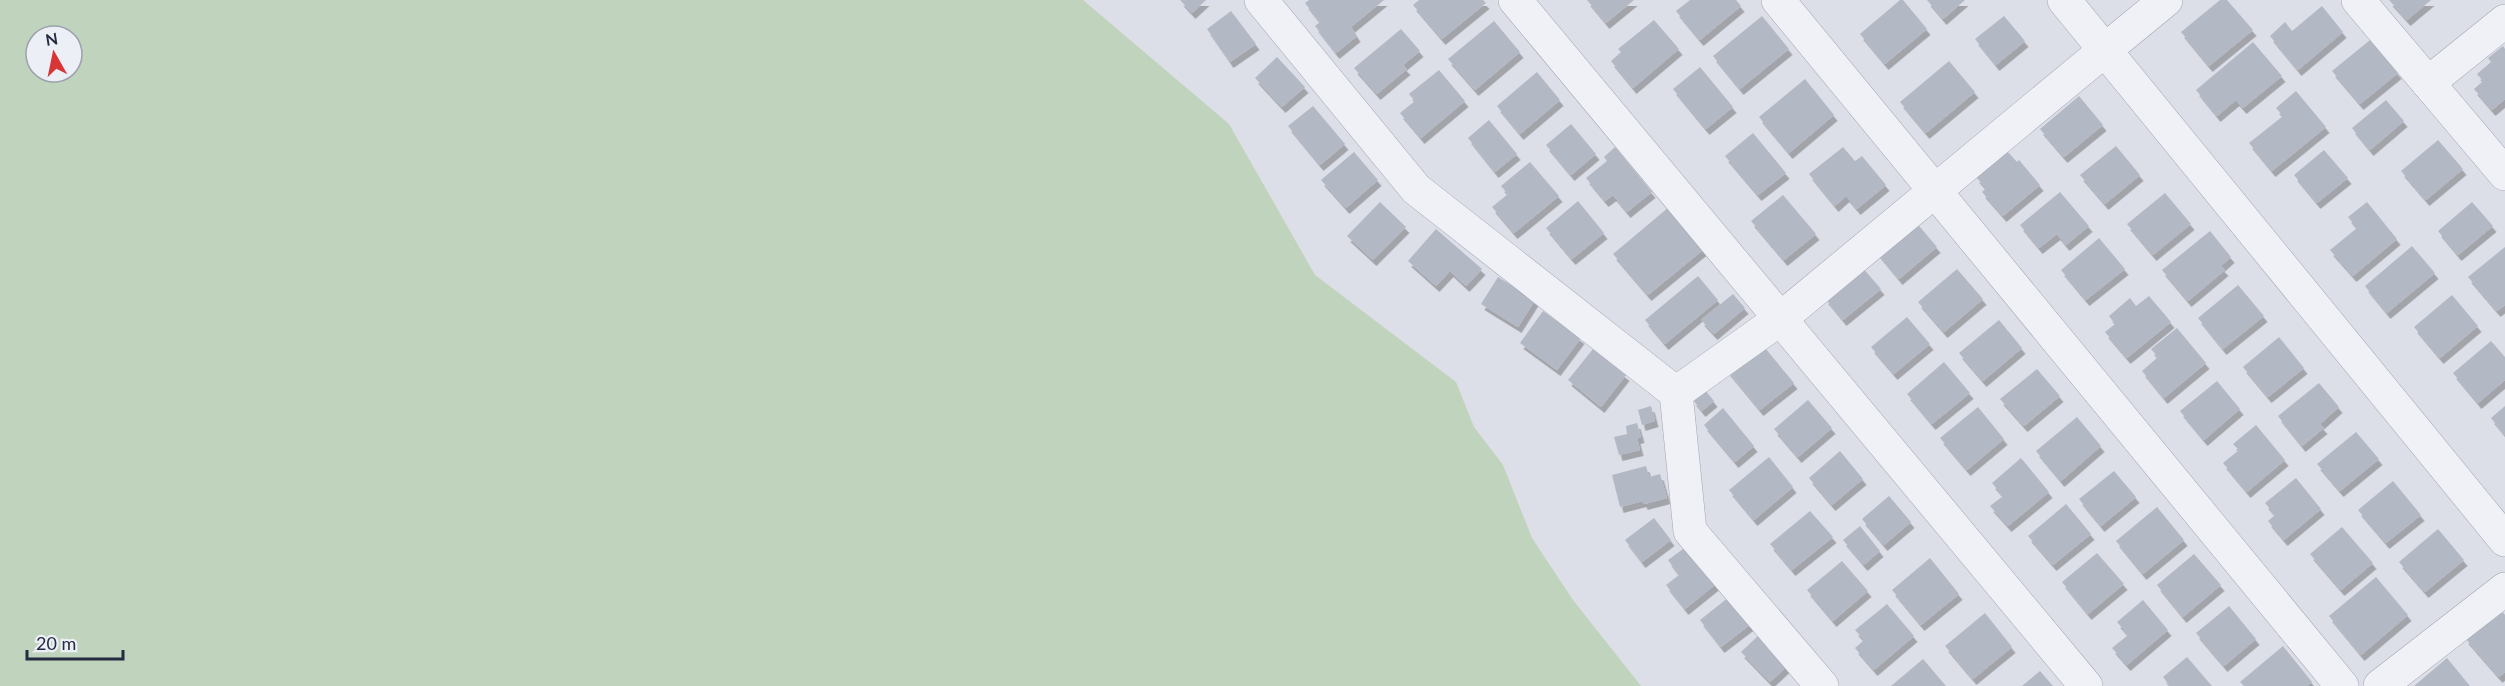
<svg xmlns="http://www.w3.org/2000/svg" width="2505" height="686" viewBox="0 0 2505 686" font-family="Lato,sans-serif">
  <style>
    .green { fill: #bfd3bd; fill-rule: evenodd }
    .building { fill: #b3b8c5; filter: url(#shadow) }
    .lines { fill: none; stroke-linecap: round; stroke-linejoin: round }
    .minor-casing { stroke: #a2a5b2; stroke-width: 34 }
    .tertiary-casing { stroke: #a2a5b2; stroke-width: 34 }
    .minor { stroke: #f0f1f6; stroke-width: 33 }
    .tertiary { stroke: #f0f1f6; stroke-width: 33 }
  </style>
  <defs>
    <filter id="shadow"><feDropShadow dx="3.5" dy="6" stdDeviation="0" flood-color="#0004"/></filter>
  </defs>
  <rect width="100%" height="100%" fill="#dddfe8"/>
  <path class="green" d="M 0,0 L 1083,0 L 1229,124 L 1315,275 L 1456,382 L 1474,427 L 1503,465 L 1532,538 L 1573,600 L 1641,686 L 0,686 ZM 36,36 L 72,36 L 72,72 L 36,72 Z"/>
  <g class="building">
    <polygon points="1180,0 1206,0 1192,13"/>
    <polygon points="1309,0 1384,0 1351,27 1357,36 1336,53 1315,26 1320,22 1305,3"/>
    <polygon points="1419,0 1483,0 1486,3 1442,39 1413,5"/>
    <polygon points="1587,0 1634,0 1606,23"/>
    <polygon points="1690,0 1736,0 1741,6 1700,40 1676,11"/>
    <polygon points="1900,0 1903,0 1927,29 1885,64 1860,34"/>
    <polygon points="1927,0 1965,0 1943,19"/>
    <polygon points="2220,0 2227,0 2253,30 2209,66 2181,32"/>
    <polygon points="2389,0 2431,0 2407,20"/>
    <polygon points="2322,6 2343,32 2298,70 2270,36 2285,22 2292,31"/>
    <polygon points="1231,11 1256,44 1230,62 1207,29"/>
    <polygon points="1762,16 1789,49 1740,89 1713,56"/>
    <polygon points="2004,16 2025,41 1996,65 1975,39"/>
    <polygon points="1654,20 1679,49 1633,88 1611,61 1621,52 1618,49"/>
    <polygon points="1494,21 1520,52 1475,90 1448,59"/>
    <polygon points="1401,29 1420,51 1403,65 1407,69 1377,94 1354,68"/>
    <polygon points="2370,40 2398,73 2360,104 2332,71"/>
    <polygon points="2253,42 2282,76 2243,108 2236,100 2217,116 2196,90"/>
    <polygon points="2503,46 2505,49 2505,99 2492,110 2474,89 2483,81 2477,74 2491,62 2488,58"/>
    <polygon points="1277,57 1305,87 1282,107 1255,78"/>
    <polygon points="1949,61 1975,92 1926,133 1900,102"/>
    <polygon points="1700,67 1733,107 1706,129 1673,89"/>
    <polygon points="1439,70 1465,101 1421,138 1400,113 1415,101 1409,94"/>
    <polygon points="1537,72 1560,100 1520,134 1497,106"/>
    <polygon points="1805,79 1834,115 1789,153 1759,117"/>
    <polygon points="2296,91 2326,127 2272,171 2249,143 2283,116 2276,108"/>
    <polygon points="2079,96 2103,125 2064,157 2040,129"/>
    <polygon points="2386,100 2404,121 2370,150 2352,128"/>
    <polygon points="1313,106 1345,144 1320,165 1288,126"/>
    <polygon points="1489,120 1517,154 1495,172 1468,138"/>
    <polygon points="1571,124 1596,154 1571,175 1546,145"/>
    <polygon points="1753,133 1786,173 1758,195 1725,156"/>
    <polygon points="2438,140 2463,169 2426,200 2401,171"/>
    <polygon points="2116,146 2140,175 2105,204 2080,175"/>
    <polygon points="1615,147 1652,192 1627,212 1613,195 1605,201 1586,178 1607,161 1604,157"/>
    <polygon points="1843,147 1855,161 1862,156 1886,185 1857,209 1846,196 1835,206 1809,174"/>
    <polygon points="2324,150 2348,178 2317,203 2294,175"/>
    <polygon points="2007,151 2017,162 2019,160 2040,185 2003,216 1982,192 1986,188 1976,177"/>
    <polygon points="1354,152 1378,180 1346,208 1321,180"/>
    <polygon points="1530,162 1559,196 1514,233 1492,207 1508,194 1501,186"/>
    <polygon points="2060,192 2089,226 2066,245 2057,234 2039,248 2020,225"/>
    <polygon points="2165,193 2191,224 2153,255 2127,224"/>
    <polygon points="1783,195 1816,234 1784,260 1751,221"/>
    <polygon points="1578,201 1604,233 1572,259 1546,228"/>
    <polygon points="1380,202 1406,227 1373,260 1347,236"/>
    <polygon points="2367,202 2397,239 2353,276 2330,250 2357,228 2348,217"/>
    <polygon points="2472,202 2493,226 2458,255 2438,231"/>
    <polygon points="1669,207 1704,249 1648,295 1613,254"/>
    <polygon points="1914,220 1937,247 1899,279 1876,251"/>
    <polygon points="1436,229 1482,269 1466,286 1450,271 1436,286 1408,261"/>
    <polygon points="2210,231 2231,257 2221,266 2225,270 2188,301 2162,270"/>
    <polygon points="2099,238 2125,269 2086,300 2061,270"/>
    <polygon points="2412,246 2435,273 2387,313 2365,286"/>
    <polygon points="2505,247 2505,305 2497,311 2468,277"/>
    <polygon points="1862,267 1881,289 1843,320 1825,298"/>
    <polygon points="1957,269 1983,299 1944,332 1918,302"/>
    <polygon points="1698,276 1718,300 1665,344 1645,320"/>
    <polygon points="1498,277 1535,300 1518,327 1481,304"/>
    <polygon points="2238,285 2264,316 2223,349 2198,318"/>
    <polygon points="1733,294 1745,308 1714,334 1701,320"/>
    <polygon points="2452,295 2478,326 2440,358 2414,327"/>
    <polygon points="2149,296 2171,322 2127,358 2105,332 2115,324 2109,316 2130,298 2136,306"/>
    <polygon points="1543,311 1581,338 1557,370 1520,343"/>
    <polygon points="1907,317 1930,344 1894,374 1871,347"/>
    <polygon points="1999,320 2022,348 1983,381 1959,353"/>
    <polygon points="2177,328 2206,363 2164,398 2142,371 2158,357 2151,349"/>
    <polygon points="2279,337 2304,368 2268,397 2243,367"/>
    <polygon points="2491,341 2505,357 2505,380 2478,403 2453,373"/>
    <polygon points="1760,342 1794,383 1760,410 1727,370"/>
    <polygon points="1593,349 1626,375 1601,407 1568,380"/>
    <polygon points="1944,362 1970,393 1932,424 1907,394"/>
    <polygon points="2037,369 2060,396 2024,426 2000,399"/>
    <polygon points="2217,381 2240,409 2204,440 2180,411"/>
    <polygon points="2319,383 2339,407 2320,424 2324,428 2302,446 2278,416"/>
    <polygon points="1705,390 1714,401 1702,411 1693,400"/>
    <polygon points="1808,400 1832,428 1798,457 1774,429"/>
    <polygon points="1651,406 1655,421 1642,425 1638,410"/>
    <polygon points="2505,406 2505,435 2491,418"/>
    <polygon points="1978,407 2004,439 1967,470 1940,438"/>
    <polygon points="1723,408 1754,446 1735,462 1704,425"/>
    <polygon points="2077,417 2101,446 2061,481 2036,451"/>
    <polygon points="1637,423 1641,437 1637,438 1640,450 1619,455 1614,437 1627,434 1626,426"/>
    <polygon points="2256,425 2285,460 2247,492 2223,463 2239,450 2233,444"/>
    <polygon points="2356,432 2379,459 2340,491 2317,464"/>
    <polygon points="1840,451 1863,479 1832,505 1809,478"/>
    <polygon points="1769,457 1793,487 1754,520 1729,490"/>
    <polygon points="2021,458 2049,492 2008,526 1990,506 2003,496 1992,483"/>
    <polygon points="1646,466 1649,477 1660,474 1667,498 1644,504 1643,501 1620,507 1612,475"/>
    <polygon points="2114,471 2136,497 2101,526 2079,499"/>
    <polygon points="2296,478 2321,509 2284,540 2268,521 2275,515 2265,503"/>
    <polygon points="2393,481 2421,515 2386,543 2358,510"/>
    <polygon points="1889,496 1911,522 1884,545 1862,519"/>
    <polygon points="2066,504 2091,534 2053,565 2028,536"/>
    <polygon points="2157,507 2184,540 2143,574 2116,541"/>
    <polygon points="1810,511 1833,537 1792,570 1770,544"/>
    <polygon points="1654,518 1671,540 1642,562 1625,540"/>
    <polygon points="1860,526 1880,551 1864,565 1843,540"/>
    <polygon points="2342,527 2373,563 2341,590 2310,554"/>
    <polygon points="2438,529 2464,560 2425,592 2399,562"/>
    <polygon points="1687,546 1716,584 1685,609 1666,585 1679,575 1668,560"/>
    <polygon points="2097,553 2124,584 2088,614 2062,582"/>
    <polygon points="2194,554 2221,585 2183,617 2157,585"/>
    <polygon points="1930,558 1959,594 1921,625 1892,590"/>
    <polygon points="1842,561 1868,591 1833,621 1807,590"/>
    <polygon points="2376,577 2408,615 2361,655 2329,616"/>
    <polygon points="1729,597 1751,624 1721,647 1700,620"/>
    <polygon points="2143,600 2168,630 2127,665 2112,648 2128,635 2117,622"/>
    <polygon points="1887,604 1914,636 1874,670 1855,648 1864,640 1855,630"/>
    <polygon points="2229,606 2256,639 2224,666 2196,633"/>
    <polygon points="2500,609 2505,615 2505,672 2499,677 2465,638"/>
    <polygon points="1985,613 2012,647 1973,679 1945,646"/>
    <polygon points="1760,634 1788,665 1770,682 1741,652"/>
    <polygon points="2283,646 2312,682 2307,686 2244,686 2240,682"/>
    <polygon points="2187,657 2212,686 2170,686 2163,677"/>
    <polygon points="2447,658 2470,686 2414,686"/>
    <polygon points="1923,659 1946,686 1891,686"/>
    <polygon points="2040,671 2053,686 2022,686"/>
  </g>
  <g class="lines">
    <defs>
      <g id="minor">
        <polyline points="1261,0 1416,189 1676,393 1690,531 1822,686"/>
        <polyline points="1515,0 2086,686"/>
        <polyline points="1778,0 2342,686"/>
        <polyline points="2358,0 2505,174"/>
        <polyline points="2428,83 2505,21"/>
        <polyline points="1676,393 1780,319 2105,50"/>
        <polyline points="2380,686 2505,589"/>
      </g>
      <g id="tertiary">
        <polyline points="2064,0 2505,540"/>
        <polyline points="2105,50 2166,0"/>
      </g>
    </defs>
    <use href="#minor" class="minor-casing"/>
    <use href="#tertiary" class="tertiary-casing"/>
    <use href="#minor" class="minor"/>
    <use href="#tertiary" class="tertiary"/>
  </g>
  <g transform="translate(54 54) rotate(351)"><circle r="28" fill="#eceff6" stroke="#9ca1ad" stroke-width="1.5"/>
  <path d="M0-4.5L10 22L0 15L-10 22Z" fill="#da3536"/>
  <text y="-9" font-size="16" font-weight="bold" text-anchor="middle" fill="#252b40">N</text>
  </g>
  <path d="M27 650v9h96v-9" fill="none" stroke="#252b40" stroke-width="3"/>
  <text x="36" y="650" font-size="18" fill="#252b40" stroke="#eceff6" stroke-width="4.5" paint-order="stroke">20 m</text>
</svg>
